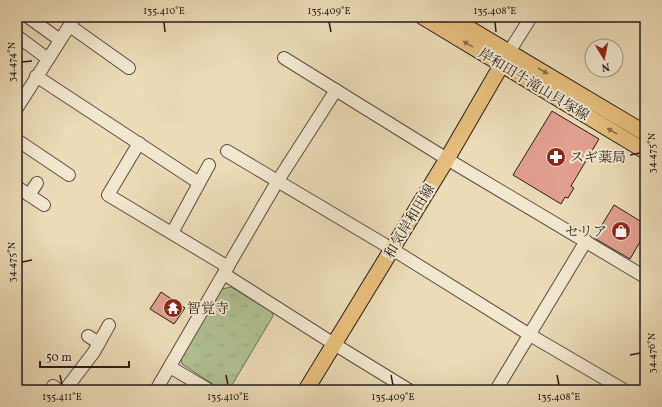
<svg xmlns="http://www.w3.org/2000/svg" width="662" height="407" viewBox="0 0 662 407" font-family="Vollkorn,'Noto Serif JP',serif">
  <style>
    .park { fill: url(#park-tufts); stroke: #6d6e55 }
    .building { fill: #e19f8f; stroke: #291c17 }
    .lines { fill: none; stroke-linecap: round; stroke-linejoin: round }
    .minor-casing { stroke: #5a4c3f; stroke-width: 14 }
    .major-casing { stroke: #291c17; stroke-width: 17 }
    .minor { stroke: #f2e8d0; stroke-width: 12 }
    .major { stroke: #e6be7c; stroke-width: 15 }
    .oneway { fill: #886d4a }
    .ticks { fill: none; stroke: #291c17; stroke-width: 1.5 }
    .labels { text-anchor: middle; stroke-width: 4; stroke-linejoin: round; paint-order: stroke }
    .street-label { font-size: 14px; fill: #291c17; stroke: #f2e8d0 }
    .poi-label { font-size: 14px; fill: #291c17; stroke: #f2e8d0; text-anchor: start }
    .neatline { fill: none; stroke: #291c17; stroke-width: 1.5 }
    .ticks-label { font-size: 10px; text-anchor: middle; fill: #291c17 }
  </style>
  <defs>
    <pattern id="park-tufts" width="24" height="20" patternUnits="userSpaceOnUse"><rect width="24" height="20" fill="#b1c193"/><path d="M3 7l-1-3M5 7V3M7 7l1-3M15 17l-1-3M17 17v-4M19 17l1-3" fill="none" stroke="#98a57e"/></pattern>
  </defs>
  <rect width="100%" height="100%" fill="#ebdbb7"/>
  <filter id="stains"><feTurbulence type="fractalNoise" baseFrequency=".005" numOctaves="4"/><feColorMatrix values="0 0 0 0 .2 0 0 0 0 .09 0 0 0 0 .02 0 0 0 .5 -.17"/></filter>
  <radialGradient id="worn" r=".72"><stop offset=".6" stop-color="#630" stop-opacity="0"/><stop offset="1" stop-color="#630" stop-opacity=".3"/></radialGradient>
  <polygon class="park" points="231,287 272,312 273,316 229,390 222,390 182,364 181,358 222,289"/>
  <g class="building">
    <polygon points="552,111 599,139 571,186 574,188 568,198 565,197 561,204 513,175"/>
    <polygon points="614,205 645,224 645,243 641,240 630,259 594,238"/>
    <polygon points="161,292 185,308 174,324 150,309"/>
  </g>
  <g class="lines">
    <defs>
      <g id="minor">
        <polyline points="28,17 60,40"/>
        <polyline points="70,26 129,68"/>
        <polyline points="17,36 48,59"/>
        <polyline points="509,52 531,17"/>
        <polyline points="284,58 447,159 645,277"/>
        <polyline points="36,76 199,183"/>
        <polyline points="17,108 75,17"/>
        <polyline points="17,140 69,175"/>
        <polyline points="139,143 108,195 228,267"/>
        <polyline points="227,151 392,249 530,335 624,390"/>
        <polyline points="17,187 44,205"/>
        <polyline points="29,195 37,183"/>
        <polyline points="172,233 209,165"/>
        <polyline points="224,274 334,344 409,390"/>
        <polyline points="88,336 99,343"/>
        <polyline points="170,367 209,390"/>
        <polyline points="53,386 58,390"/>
        <polyline points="65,390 94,352 109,325"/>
        <polyline points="156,390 277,182 336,90"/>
        <polyline points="496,390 586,241"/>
      </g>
      <g id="major">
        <polyline points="423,17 645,151"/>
        <polyline points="450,17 645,133"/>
        <polyline points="306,390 447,159 509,52"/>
      </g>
    </defs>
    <use href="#minor" class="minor-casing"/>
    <use href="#major" class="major-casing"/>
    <use href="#minor" class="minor"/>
    <use href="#major" class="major"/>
  </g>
  <defs><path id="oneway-solid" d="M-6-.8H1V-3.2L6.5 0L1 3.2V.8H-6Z"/></defs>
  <g class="oneway">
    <use href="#oneway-solid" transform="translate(468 44) rotate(-149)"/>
    <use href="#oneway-solid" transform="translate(543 71) rotate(31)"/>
    <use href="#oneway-solid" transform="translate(612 131) rotate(-149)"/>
  </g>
  <path class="ticks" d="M 164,22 L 165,32M 329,22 L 331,32M 495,22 L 496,32M 22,62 L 32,61M 630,155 L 640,153M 22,262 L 32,260M 630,355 L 640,353M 60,375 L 62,385M 226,375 L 228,385M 391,375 L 393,385M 557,375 L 559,385"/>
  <defs>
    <symbol id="pharmacy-disc" viewBox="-11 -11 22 22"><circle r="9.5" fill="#8f2418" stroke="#f2e8d0"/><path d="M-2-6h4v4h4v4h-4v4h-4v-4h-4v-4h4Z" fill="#fff"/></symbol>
    <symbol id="shop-disc" viewBox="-11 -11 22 22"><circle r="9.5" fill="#8f2418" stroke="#f2e8d0"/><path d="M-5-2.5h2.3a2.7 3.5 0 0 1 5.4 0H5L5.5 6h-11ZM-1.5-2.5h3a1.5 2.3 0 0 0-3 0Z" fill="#fff"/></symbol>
    <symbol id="temple-disc" viewBox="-11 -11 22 22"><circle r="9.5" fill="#8f2418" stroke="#f2e8d0"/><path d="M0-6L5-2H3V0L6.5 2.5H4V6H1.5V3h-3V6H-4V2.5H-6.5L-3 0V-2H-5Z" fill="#fff"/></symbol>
  </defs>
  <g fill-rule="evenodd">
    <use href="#pharmacy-disc" x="545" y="146" width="22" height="22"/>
    <use href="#shop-disc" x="610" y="220" width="22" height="22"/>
    <use href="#temple-disc" x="162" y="297" width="22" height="22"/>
  </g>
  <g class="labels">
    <g class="street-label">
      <text transform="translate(534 84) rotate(31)" y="5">岸和田牛滝山貝塚線</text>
      <text transform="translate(409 221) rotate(-59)" y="5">和気岸和田線</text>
    </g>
    <g class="poi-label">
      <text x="570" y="162">スギ薬局</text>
      <text x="607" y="236" text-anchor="end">セリア</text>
      <text x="187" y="313">智覚寺</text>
    </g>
  </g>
  <rect width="662" height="407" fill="none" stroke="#ebdbb7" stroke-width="44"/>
  <g transform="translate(604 58) rotate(170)"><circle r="19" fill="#f2e8d0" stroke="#a29686"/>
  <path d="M0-3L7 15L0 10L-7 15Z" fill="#8f2418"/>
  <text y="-6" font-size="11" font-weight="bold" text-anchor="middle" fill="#291c17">N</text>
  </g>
  <path d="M40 361v6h89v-6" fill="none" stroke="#291c17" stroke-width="2"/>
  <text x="46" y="361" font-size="12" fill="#291c17" stroke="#f2e8d0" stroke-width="3" paint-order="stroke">50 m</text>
  <rect x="22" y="22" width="618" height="363" class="neatline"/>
  <g class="ticks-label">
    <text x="164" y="14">135.410°E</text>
    <text x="329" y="14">135.409°E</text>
    <text x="495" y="14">135.408°E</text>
    <text transform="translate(11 62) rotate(-90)" y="4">34.474°N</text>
    <text transform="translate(651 153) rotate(-90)" y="4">34.475°N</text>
    <text transform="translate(11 262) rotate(-90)" y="4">34.475°N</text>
    <text transform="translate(651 353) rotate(-90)" y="4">34.476°N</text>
    <text x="62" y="400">135.411°E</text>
    <text x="228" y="400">135.410°E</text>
    <text x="393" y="400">135.409°E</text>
    <text x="559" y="400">135.408°E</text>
  </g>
  <rect width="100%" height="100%" filter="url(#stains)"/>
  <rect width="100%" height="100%" fill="url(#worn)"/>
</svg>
